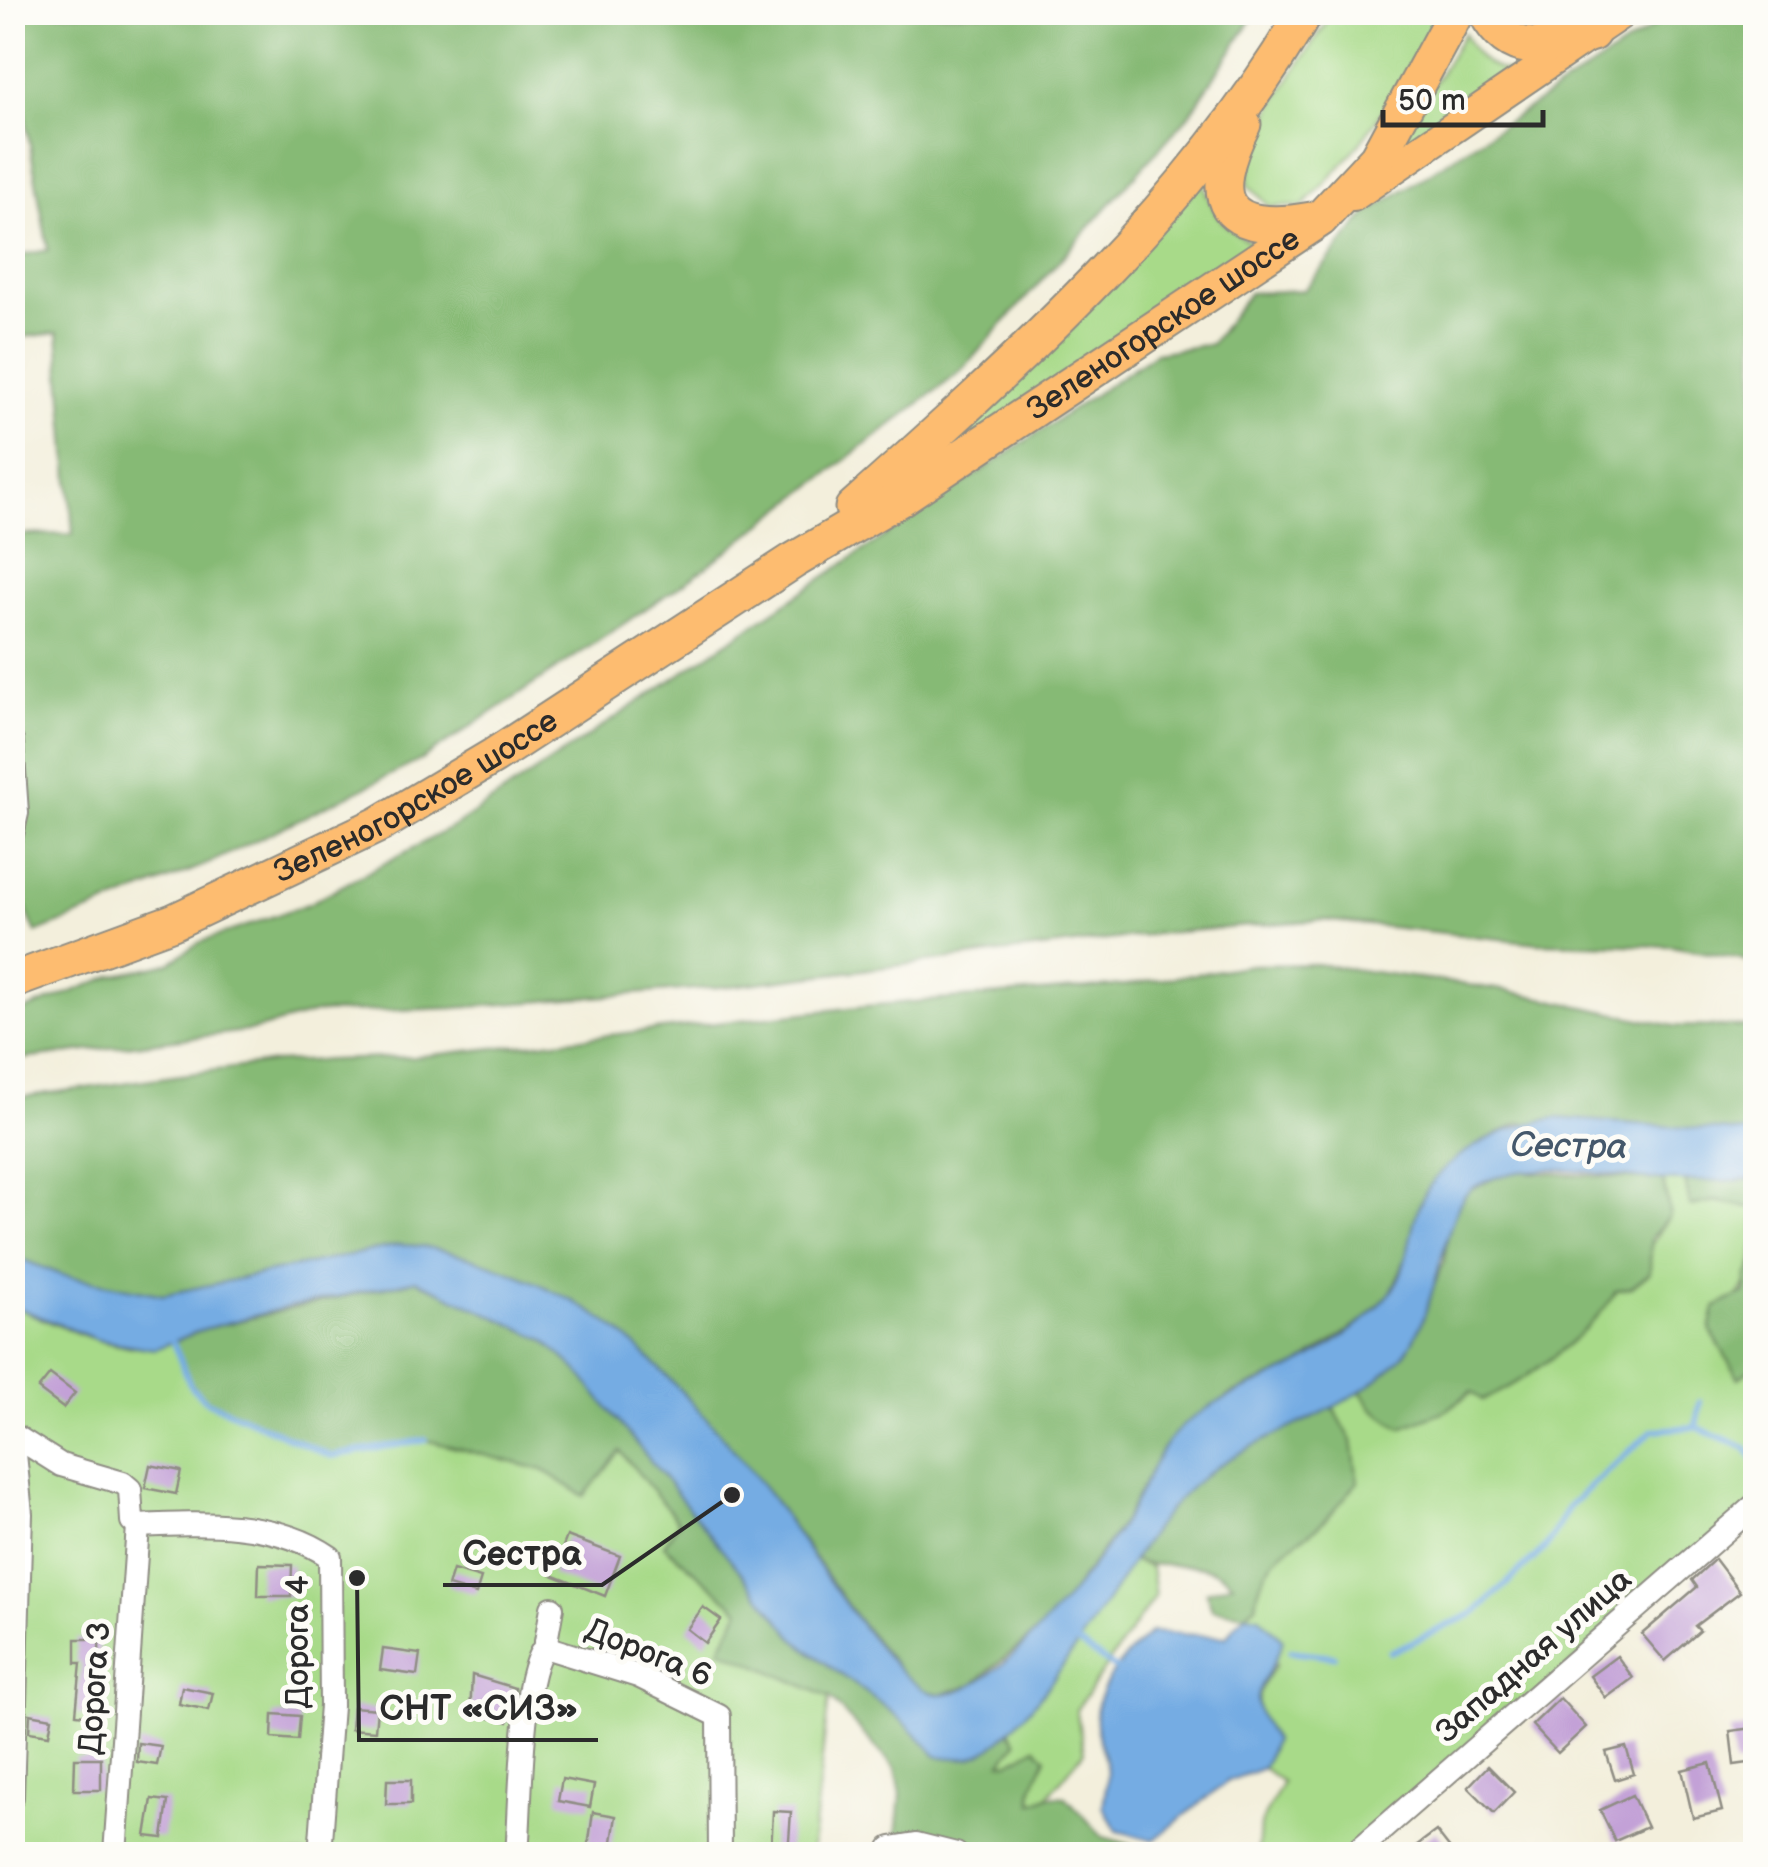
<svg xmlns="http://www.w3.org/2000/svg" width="1768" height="1867" viewBox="0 0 1768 1867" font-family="'Balsamiq Sans',sans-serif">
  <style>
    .green { fill: #a8da89; stroke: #6a825a; stroke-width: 2.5 }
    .forest { fill: #86ba75; stroke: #587250; stroke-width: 2.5 }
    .water { fill: #74ace3; stroke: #506c87; stroke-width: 2.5 }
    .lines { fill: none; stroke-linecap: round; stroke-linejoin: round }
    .stream { stroke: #74ace3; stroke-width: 6 }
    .building { fill: #c3a1d7 }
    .minor-casing { stroke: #8f8d84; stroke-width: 26 }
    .major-casing { stroke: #8f8d84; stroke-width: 34 }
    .highway-casing { stroke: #8f8d84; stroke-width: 39 }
    .minor { stroke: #fff; stroke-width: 22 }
    .major { stroke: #fdbc70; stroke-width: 30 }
    .highway { stroke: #fdbc70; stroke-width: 35 }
    .labels { text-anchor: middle; stroke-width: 10; stroke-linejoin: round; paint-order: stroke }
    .street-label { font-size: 32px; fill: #2b2b2b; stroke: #fdfcf7 }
    .water-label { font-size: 35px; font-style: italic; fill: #45586b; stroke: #fdfcf7 }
    .leader { fill: none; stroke: #2b2b2b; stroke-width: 4 }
    .callout-dot { fill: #2b2b2b; stroke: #fdfcf7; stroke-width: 4 }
    .callout-label { font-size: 35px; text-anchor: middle; font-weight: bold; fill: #2b2b2b; stroke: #fdfcf7; stroke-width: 10; stroke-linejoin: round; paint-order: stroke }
  </style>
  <rect width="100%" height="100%" fill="#fdfcf7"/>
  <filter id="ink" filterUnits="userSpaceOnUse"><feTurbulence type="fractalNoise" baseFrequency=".01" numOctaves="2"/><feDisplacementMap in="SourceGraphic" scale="20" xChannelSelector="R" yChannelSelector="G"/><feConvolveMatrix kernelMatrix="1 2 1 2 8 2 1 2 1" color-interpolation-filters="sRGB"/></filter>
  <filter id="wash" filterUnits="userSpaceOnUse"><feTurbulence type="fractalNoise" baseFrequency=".0048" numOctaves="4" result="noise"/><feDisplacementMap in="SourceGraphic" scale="40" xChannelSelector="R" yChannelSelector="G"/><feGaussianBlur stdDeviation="2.25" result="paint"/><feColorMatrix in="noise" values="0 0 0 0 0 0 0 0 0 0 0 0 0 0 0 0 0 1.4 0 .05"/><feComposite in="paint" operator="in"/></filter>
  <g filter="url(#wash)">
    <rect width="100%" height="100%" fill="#f3efdc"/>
    <g class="green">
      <path d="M 1332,13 L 1439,13 C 1396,91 1369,143 1303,206 L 1270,207 L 1248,185 C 1252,118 1300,68 1332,13 Z"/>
      <path d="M 1464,33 C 1476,59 1486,67 1514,74 L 1387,161 Z"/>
      <path d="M 1203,181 C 1211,213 1225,231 1256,244 L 849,523 Z"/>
      <path d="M 1663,1180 L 1685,1180 L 1691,1206 L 1714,1201 L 1755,1208 C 1755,1272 1755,1283 1710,1329 L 1738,1377 L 1755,1364 L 1755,1504 L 1354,1854 L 1258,1854 L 1260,1825 L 1282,1782 L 1263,1768 L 1274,1740 C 1252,1709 1252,1694 1276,1665 L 1259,1616 L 1245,1614 L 1256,1605 L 1258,1587 L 1274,1557 L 1296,1538 L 1311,1532 L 1342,1500 L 1352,1441 L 1333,1407 L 1361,1391 L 1372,1408 L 1402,1427 L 1447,1410 L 1616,1291 L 1632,1287 C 1645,1262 1651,1238 1670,1216 Z"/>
      <path d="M 12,1306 C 59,1325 123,1361 173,1342 L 191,1387 L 207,1401 L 331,1455 L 426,1440 L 543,1470 L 584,1496 L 619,1450 L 679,1522 L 664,1545 L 740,1610 L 720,1649 L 829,1697 L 811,1854 L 13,1854 Z"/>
      <polygon points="1131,1560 1151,1567 1155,1596 1076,1710 1084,1752 1048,1796 1032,1803 1036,1747 1009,1763 1001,1762 1017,1742 1010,1732"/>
    </g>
    <g class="forest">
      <polygon points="1676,12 1755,13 1755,967 1741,959 1671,946 1538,943 1323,920 1164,933 732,986 455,1008 316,1013 254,1030 13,1060 13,1015 112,976 169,963 198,943 308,904 458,824 1156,353 1211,344 1249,293 1304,290 1367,214"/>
      <polygon points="12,13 1256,13 1190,114 960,372 693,577 421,760 205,865 36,933 13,880 13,535 73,534 58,333 13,338 13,257 48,250 13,46"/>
      <polygon points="1316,964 1504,990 1674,1026 1750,1027 1755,1069 1755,1133 1520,1123 1487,1139 1444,1173 1420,1204 1414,1239 1391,1293 1364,1320 1297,1366 1229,1395 1163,1448 1123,1522 1051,1620 973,1684 942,1694 919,1690 897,1667 855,1616 769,1493 620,1332 559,1295 398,1245 163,1295 62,1275 13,1256 13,1098 276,1062 414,1057 875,1005 1126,985 1251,965"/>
      <path d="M 1510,1171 L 1663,1180 L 1670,1216 L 1651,1238 L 1650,1273 L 1632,1287 L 1616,1291 C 1595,1329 1523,1384 1482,1400 L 1471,1391 L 1447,1410 L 1401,1428 L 1372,1408 L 1361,1391 L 1402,1357 L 1444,1262 L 1450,1219 L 1468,1190 Z"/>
      <polygon points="1755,1179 1755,1208 1714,1201 1690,1206 1685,1180"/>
      <polygon points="1755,1263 1755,1364 1739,1378 1710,1330 1715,1307 1745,1293 1747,1276"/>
      <path d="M 416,1280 L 543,1339 L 577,1369 L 795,1639 C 842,1680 897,1706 936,1756 L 971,1758 L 1010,1732 L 1017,1742 L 1002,1762 L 1009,1763 L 1036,1747 L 1046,1758 L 1032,1789 L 1032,1803 L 1048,1796 L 1066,1797 L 1103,1837 L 1140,1847 L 1147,1854 L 956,1854 L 896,1847 L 901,1794 L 896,1769 L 829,1697 L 720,1649 L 740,1610 L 664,1545 L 679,1522 L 620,1451 L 584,1496 L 543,1470 L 426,1440 L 331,1456 L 207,1401 C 188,1384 180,1367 173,1342 L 204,1329 Z"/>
      <path d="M 1333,1407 L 1352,1441 L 1358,1482 C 1344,1498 1326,1522 1309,1533 C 1280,1552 1260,1568 1256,1605 L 1245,1614 L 1212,1609 L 1206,1592 L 1233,1583 C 1200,1553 1167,1573 1131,1560 C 1153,1530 1176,1493 1207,1471 C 1244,1443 1290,1425 1333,1407 Z"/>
    </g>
    <g class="water">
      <path d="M 1557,1118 L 1755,1133 L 1755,1179 C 1724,1181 1689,1182 1657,1180 C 1599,1175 1525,1156 1472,1188 C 1443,1206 1439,1317 1400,1359 C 1332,1430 1231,1430 1164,1516 C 1120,1572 1034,1734 973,1757 C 963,1761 947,1757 936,1756 C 897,1706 842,1680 795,1639 L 576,1369 L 543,1339 L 416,1280 L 280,1309 L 204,1329 L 155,1349 L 98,1340 L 13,1306 L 13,1256 L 62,1275 L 163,1295 L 398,1245 C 461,1245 572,1292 621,1333 C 667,1372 733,1446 769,1494 C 799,1533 894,1693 939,1694 C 1000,1695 1093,1568 1124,1521 C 1139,1498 1148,1472 1162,1450 C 1192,1403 1252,1390 1298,1365 C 1330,1348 1363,1324 1387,1297 C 1409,1272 1408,1235 1419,1206 C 1439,1154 1507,1125 1557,1118 Z"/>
      <path d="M 1245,1614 L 1259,1616 L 1283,1640 C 1268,1689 1238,1688 1274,1740 L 1263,1768 L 1228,1781 L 1154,1840 L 1117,1831 L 1103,1806 C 1111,1761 1106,1770 1097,1731 C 1088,1693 1126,1654 1151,1632 L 1226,1637 Z"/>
    </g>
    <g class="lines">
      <g class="stream">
        <polyline points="173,1342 191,1387 207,1401 331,1456 426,1440"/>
        <polyline points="1696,1427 1746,1448 1756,1463"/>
        <polyline points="1079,1644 1116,1669"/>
        <polyline points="1290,1651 1334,1656"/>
        <polyline points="1390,1652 1475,1613 1546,1547 1569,1506 1653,1430 1696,1427 1700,1402"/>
      </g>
    </g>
    <g id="blocks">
      <g class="building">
        <polygon points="50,1374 75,1393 63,1408 38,1389"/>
        <polygon points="150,1465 181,1471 176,1494 145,1488"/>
        <polygon points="567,1536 620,1556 605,1596 552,1575"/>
        <polygon points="1715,1559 1740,1592 1695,1626 1700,1631 1665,1661 1642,1634 1697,1587 1692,1580"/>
        <polygon points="259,1564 292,1565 291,1596 258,1596"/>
        <polygon points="453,1570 481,1578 476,1594 448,1586"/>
        <polygon points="703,1607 721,1620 705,1643 687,1629"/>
        <polygon points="76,1639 99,1639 100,1684 104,1685 101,1717 76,1714 81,1663 76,1663"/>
        <polygon points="383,1649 420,1654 417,1675 380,1670"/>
        <polygon points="1617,1656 1633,1678 1606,1698 1590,1676"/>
        <polygon points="472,1675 515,1688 508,1722 470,1714"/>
        <polygon points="182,1687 213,1693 209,1710 179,1704"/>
        <polygon points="1560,1698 1586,1727 1558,1753 1532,1725"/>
        <polygon points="353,1707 377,1709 375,1731 351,1729"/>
        <polygon points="30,1714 52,1718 49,1735 29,1732"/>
        <polygon points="273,1714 300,1716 298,1740 272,1738"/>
        <polygon points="1754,1728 1756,1762 1734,1765 1730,1731"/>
        <polygon points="138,1743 161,1746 157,1765 137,1762"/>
        <polygon points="1626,1747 1634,1774 1615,1780 1606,1752"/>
        <polygon points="75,1758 101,1758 101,1790 74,1790"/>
        <polygon points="1710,1763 1722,1811 1693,1818 1682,1770"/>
        <polygon points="1488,1766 1514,1792 1494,1813 1468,1787"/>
        <polygon points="562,1779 594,1785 590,1807 558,1801"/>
        <polygon points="387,1780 411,1780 411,1804 386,1804"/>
        <polygon points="1632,1795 1647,1827 1615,1841 1600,1810"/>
        <polygon points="152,1799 168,1801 163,1838 146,1836"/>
        <polygon points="773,1811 791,1812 788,1854 771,1852"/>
        <polygon points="593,1812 616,1816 610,1854 587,1854"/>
        <polygon points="1436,1831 1454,1854 1405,1854"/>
      </g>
    </g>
  </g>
  <g filter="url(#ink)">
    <use href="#blocks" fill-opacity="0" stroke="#8f8d84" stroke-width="2.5"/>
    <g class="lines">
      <defs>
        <g id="minor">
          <polyline points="12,741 17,813 12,835"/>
          <path d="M 12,1434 L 61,1465 L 123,1483 L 130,1489 L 132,1521 L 138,1526 C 200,1523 276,1519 330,1557 L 331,1706 L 320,1854"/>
          <polyline points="545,1647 552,1608"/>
          <polyline points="12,1797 21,1514 13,1434"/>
          <polyline points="115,1854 138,1526"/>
          <path d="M 517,1854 C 521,1813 520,1673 545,1647 L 638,1676 L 719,1716 L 720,1854"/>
          <polyline points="890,1854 891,1848 916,1844 956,1854"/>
          <polyline points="1354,1854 1756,1504"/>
        </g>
        <polyline id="major" points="1353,196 1623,12"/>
        <g id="highway">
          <path d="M 1486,12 C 1512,61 1548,46 1592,33"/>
          <path d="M 1243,124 C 1204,201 1223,236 1312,220"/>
          <path d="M 853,508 C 1016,363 1194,203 1305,12"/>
          <path id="s1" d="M 12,981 L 173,922 L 380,824 L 494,756 L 793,561 L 899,499 L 1320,219 L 1377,158 L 1456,12"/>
        </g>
      </defs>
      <use href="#minor" class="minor-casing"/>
      <use href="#major" class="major-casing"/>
      <use href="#highway" class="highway-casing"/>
      <use href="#minor" class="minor"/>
      <use href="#major" class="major"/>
      <use href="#highway" class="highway"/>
    </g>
  </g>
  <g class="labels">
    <g class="street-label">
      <text dy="11" stroke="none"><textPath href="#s1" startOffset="1330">Зеленогорское шоссе</textPath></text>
      <text dy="11" stroke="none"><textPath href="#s1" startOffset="445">Зеленогорское шоссе</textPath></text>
      <text transform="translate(297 1642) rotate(-90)" y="11">Дорога 4</text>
      <text transform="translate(649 1652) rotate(22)" y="11">Дорога 6</text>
      <text transform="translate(1533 1655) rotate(-41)" y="11">Западная улица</text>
      <text transform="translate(94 1688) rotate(-86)" y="11">Дорога 3</text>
    </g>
    <g class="water-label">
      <text transform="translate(1569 1145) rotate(1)" y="12">Сестра</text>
    </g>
  </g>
  <path class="leader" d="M732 1495L602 1585H443M357 1578L359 1740H598"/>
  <g class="callout-dot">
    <circle cx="732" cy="1495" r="10"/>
    <circle cx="357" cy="1578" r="10"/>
  </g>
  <g class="callout-label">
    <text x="522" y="1565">Сестра</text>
    <text x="479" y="1720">СНТ «СИЗ»</text>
  </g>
  <rect width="1768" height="1867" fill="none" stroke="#fdfcf7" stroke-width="50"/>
  <path d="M1383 110v15h160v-15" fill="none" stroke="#2b2b2b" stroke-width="5"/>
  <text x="1398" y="110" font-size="30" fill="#2b2b2b" stroke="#fdfcf7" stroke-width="8" paint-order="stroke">50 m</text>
</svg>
